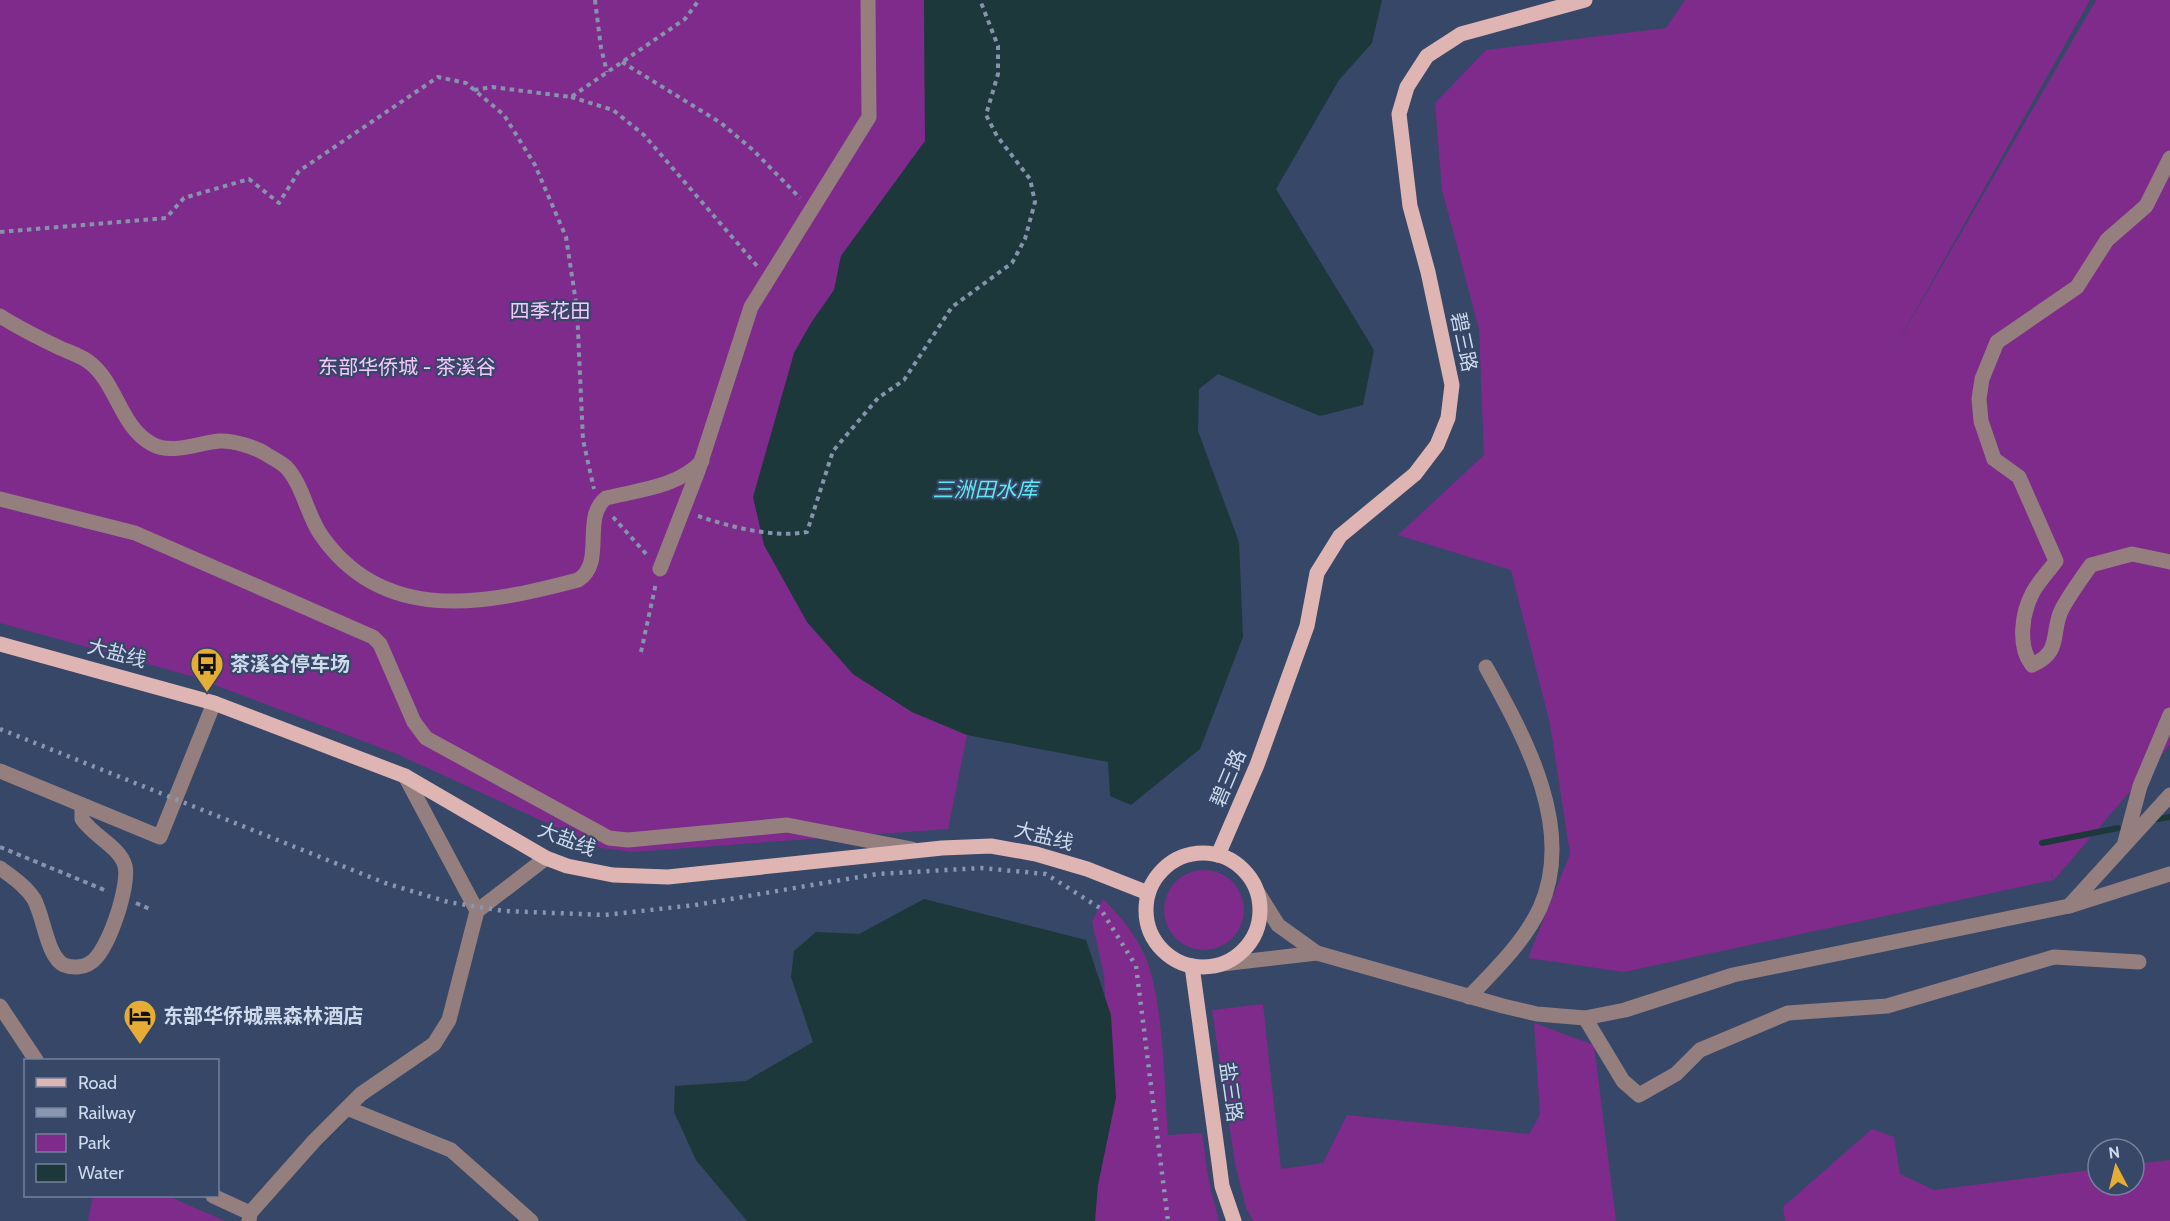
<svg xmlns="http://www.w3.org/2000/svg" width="2170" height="1221" viewBox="0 0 2170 1221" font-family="Cabin,'Noto Sans SC',sans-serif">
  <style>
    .green { fill: #7f2b8c }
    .water { fill: #1c383a }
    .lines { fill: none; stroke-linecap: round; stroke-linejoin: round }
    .stream { stroke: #1c383a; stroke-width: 6 }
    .path { stroke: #8593ac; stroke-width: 4; stroke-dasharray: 4.5 4.5; stroke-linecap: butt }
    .minor { stroke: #947f7e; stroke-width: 15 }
    .major { stroke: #dfb5b3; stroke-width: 15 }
    .rail { stroke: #8997b0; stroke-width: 4.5; stroke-dasharray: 3 6; stroke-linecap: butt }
    .labels { text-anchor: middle; stroke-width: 4.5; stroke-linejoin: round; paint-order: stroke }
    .park-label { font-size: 20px; fill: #f5cafb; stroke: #364767 }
    .street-label { font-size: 20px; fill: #ced9ec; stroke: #364767 }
    .poi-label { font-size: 20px; font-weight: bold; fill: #ced9ec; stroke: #364767; text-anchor: start }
    .water-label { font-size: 21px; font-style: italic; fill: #5fe9f3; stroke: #364767 }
  </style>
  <rect width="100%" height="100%" fill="#364767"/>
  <g class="green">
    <polygon points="0,0 924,0 925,141 841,256 834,290 811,323 794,353 807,622 853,674 912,712 967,735 948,829 632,852 601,848 397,754 191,676 0,623"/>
    <polygon points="1685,0 2090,0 1894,349 2096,0 2170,0 2170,745 2054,880 2049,866 2053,880 1624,972 1528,958 1570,854 1550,724 1511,570 1398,535 1484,455 1479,329 1442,190 1435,103 1486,50 1666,28"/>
    <circle cx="1204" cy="910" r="40"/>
    <path d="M 1103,899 C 1120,916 1134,932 1144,954 C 1164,997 1164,1086 1168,1135 L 1202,1133 L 1209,1182 L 1219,1221 L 1088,1221 L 1108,1078 L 1104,975 L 1092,922 Z"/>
    <polygon points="1263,1004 1281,1169 1323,1163 1347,1115 1529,1134 1540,1115 1534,1023 1594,1045 1616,1221 1253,1221 1246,1208 1235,1163 1212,1010"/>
    <polygon points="1872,1129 1894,1137 1900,1174 1934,1190 2098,1169 2098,1185 2134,1185 2134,1164 2170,1160 2170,1221 1785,1221 1783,1207"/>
    <polygon points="93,1196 168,1196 225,1221 88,1221"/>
  </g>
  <g class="water">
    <polygon points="924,0 1382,0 1372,43 1339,80 1276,189 1374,350 1363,405 1320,416 1218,374 1199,389 1198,431 1239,542 1243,637 1200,749 1131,805 1110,796 1108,762 967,735 912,712 853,674 807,622 764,545 753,497 794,353 811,323 834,290 841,256 925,141"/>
    <polygon points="924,899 1086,940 1111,1015 1116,1098 1098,1185 1095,1221 747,1221 696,1160 674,1112 675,1086 746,1081 813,1042 791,977 794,951 816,932 859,934"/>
  </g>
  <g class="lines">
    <g class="stream">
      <polyline points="2157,819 2170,817"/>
      <polyline points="2042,843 2118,828"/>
    </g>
    <g class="path">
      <polyline points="595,0 601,48 607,72"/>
      <polyline points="622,62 721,123 753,150 800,198"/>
      <polyline points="474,90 492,87 571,97 685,19 699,0"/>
      <polyline points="571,97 613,110 644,135 758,267"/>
      <polyline points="0,232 166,218 184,198 249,179 279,203 299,171 438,77 466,83 504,115 535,165 566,237 577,309 583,440 594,489"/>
      <path d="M 698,516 C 731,527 772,538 807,532 L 833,451 L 878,398 L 904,380 L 952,307 L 1012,263 L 1025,239 L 1035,202 L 1030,179 L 997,136 L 986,115 L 998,74 L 998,46 L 980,0"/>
      <polyline points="613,517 648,556"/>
      <polyline points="641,652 656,583"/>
      <polyline points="0,847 107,891"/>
      <polyline points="136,903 152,910"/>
    </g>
    <g class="minor">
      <path d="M 2170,158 L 2146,206 L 2107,240 L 2077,287 L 1997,342 L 1982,379 L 1979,399 L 1981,421 L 1994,459 L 2019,477 L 2056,561 C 2049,571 2039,581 2033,592 C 2022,612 2017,646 2032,665 C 2063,652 2050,632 2062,609 C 2070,594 2081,579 2091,565 L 2132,554 L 2170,562"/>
      <path d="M 0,316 C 19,328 39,338 60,348 C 69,352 81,356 89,362 C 117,383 120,427 152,444 C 171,455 198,443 219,441 C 232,440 255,447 266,454 C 272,458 281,462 286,467 C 303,485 307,515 321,535 C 384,626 487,604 578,580 C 606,563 581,518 606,498 C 639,490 678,487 702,461"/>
      <polyline points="0,499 135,533 373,637 380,644 414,722 426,738 609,838 628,840 787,825 912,849"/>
      <polyline points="660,569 698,471 751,307 869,117 868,0"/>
      <polyline points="0,771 160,837 214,703"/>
      <polyline points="405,776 477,911"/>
      <polyline points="2125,842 2140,786 2170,715"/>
      <path d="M 0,868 C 12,877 26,886 34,899 C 44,917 47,957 64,965 C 72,968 83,968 90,963 C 108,953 130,885 125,866 C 120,847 93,836 82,819 L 82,805"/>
      <polyline points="1258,893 1278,925 1317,953 1503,1006 1537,1014 1585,1018 1625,1010 1733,975 2069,906 2170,795"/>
      <polyline points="2069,906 2170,874"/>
      <polyline points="1222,964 1317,953"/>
      <path d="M 1469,997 C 1495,970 1524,942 1540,908 C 1576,828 1524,736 1486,667"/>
      <polyline points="0,1006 36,1060"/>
      <polyline points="1585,1018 1623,1081 1639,1095 1676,1074 1700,1050 1788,1013 1887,1006 2054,957 2139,962"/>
      <polyline points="347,1108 451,1150 531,1221"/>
      <polyline points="213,1196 250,1213"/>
      <polyline points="249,1221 250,1213 314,1141 361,1094 434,1044 449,1020 477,911 546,858"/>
    </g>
    <g class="major">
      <polyline points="0,644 214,703 405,776 546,858 567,866 613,875 668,877 942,848 991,846 1036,854 1087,869 1148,893"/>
      <circle cx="1203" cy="910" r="57"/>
      <polyline points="1218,855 1257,765 1307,626 1317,573 1340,536 1415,474 1437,445 1448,418 1452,385 1428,272 1410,206 1399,114 1407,87 1427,56 1461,34 1585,0"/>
      <polyline points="1192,966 1219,1163 1222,1186 1234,1221"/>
    </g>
    <polyline class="rail" points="0,729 385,883 448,902 504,911 605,915 695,905 877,874 981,868 1046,874 1100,908 1136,966 1168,1221"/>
  </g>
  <defs>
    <symbol id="bus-pin" viewBox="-11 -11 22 30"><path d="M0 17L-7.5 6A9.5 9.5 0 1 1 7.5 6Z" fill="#e5ad35" stroke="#364767"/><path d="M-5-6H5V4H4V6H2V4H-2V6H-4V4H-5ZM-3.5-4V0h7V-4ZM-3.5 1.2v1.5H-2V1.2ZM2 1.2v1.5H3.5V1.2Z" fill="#111"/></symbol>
    <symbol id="hotel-pin" viewBox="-11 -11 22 30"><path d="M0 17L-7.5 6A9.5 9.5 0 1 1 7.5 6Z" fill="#e5ad35" stroke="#364767"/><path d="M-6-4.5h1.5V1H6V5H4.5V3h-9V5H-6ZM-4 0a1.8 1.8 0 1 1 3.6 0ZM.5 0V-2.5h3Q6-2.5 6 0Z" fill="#111"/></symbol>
  </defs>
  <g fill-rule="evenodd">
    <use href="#bus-pin" x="188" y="645" width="38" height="52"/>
    <use href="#hotel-pin" x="121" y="997" width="38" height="52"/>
  </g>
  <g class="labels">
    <g class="park-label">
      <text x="550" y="318">四季花田</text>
      <text x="407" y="374">东部华侨城 - 茶溪谷</text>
    </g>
    <g class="street-label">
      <text transform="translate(1464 342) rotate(78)" y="7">碧三路</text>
      <text transform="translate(117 653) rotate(15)" y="7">大盐线</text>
      <text transform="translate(1228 778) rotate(-67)" y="7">碧三路</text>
      <text transform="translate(1044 836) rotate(14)" y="7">大盐线</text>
      <text transform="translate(567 839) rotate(21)" y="7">大盐线</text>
      <text transform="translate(1231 1092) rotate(82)" y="7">盐三路</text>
    </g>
    <g class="poi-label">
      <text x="230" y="671">茶溪谷停车场</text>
      <text x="163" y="1023">东部华侨城黑森林酒店</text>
    </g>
    <g class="water-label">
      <text x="985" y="497">三洲田水库</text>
    </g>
  </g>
  <rect x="24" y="1059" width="195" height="138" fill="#364767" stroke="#73819c" stroke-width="1.5"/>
  <rect x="36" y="1078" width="30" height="9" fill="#dfb5b3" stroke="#73819c" stroke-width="1.5"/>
  <text x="78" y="1089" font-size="18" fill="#ced9ec">Road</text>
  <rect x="36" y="1108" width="30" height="9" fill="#8997b0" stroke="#73819c" stroke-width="1.5"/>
  <text x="78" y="1119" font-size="18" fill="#ced9ec">Railway</text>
  <rect x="36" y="1134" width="30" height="18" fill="#7f2b8c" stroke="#73819c" stroke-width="1.5"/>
  <text x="78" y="1149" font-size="18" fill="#ced9ec">Park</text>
  <rect x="36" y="1164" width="30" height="18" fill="#1c383a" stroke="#73819c" stroke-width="1.5"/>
  <text x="78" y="1179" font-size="18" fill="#ced9ec">Water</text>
  <g transform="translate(2116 1167) rotate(353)"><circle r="28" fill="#364767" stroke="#73819c" stroke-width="1.5"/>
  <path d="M0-4.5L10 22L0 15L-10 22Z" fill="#e5ad35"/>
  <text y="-9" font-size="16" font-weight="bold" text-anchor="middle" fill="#ced9ec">N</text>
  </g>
</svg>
